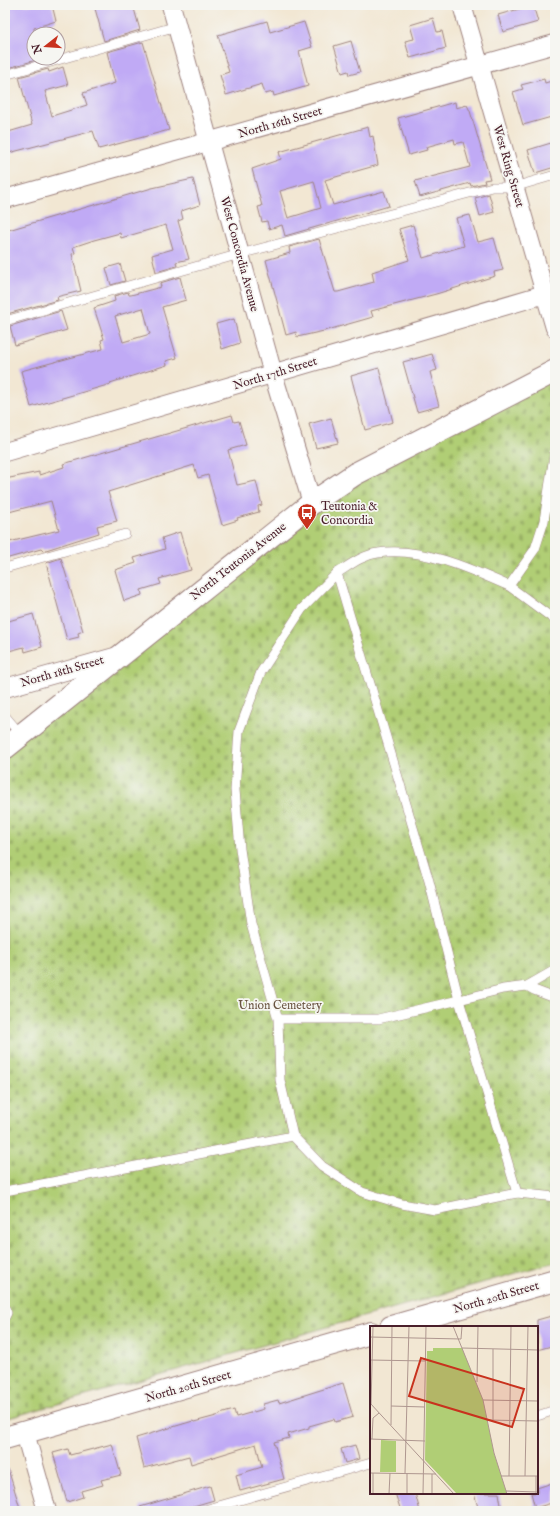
<svg xmlns="http://www.w3.org/2000/svg" width="560" height="1516" viewBox="0 0 560 1516" font-family="'IM FELL English',serif">
  <style>
    .cemetery { fill: url(#cemetery-stones); stroke: #7d7650 }
    .building { fill: #c0aaf5; fill-rule: evenodd }
    .lines { fill: none; stroke-linecap: round; stroke-linejoin: round }
    .lane-casing { stroke: #9e837f; stroke-width: 10 }
    .street-casing { stroke: #9e837f; stroke-width: 20 }
    .secondary-casing { stroke: #9e837f; stroke-width: 24 }
    .lane { stroke: #fff; stroke-width: 9 }
    .street { stroke: #fff; stroke-width: 18 }
    .secondary { stroke: #fff; stroke-width: 22 }
    .labels { text-anchor: middle; stroke-width: 3.5; stroke-linejoin: round; paint-order: stroke }
    .street-label { font-size: 12px; fill: #4a1f2b; stroke: #f6f6f2 }
    .poi-label { font-size: 12px; fill: #4a1f2b; stroke: #f6f6f2; text-anchor: start }
    .park-label { font-size: 12px; fill: #695441; stroke: #f6f6f2 }
    .inset-road { fill: none; stroke: #af9790; stroke-width: 1 }
    .view { fill: #c8321e; fill-opacity: 0.15; stroke: #c8321e; stroke-width: 2 }
    .inset-edge { fill: none; stroke: #4a1f2b; stroke-width: 2 }
  </style>
  <defs>
    <pattern id="cemetery-stones" width="16" height="16" patternUnits="userSpaceOnUse"><rect width="16" height="16" fill="#b0ce75"/><path d="M2 7V4a2 2 0 0 1 4 0v3zM10 15v-3a2 2 0 0 1 4 0v3z" fill="#99b065"/></pattern>
  </defs>
  <rect width="100%" height="100%" fill="#f6f6f2"/>
  <filter id="ink" filterUnits="userSpaceOnUse"><feTurbulence type="fractalNoise" baseFrequency=".025" numOctaves="2"/><feDisplacementMap in="SourceGraphic" scale="8" xChannelSelector="R" yChannelSelector="G"/><feConvolveMatrix kernelMatrix="1 2 1 2 8 2 1 2 1" color-interpolation-filters="sRGB"/></filter>
  <filter id="wash" filterUnits="userSpaceOnUse"><feTurbulence type="fractalNoise" baseFrequency=".012" numOctaves="4" result="noise"/><feDisplacementMap in="SourceGraphic" scale="16" xChannelSelector="R" yChannelSelector="G"/><feGaussianBlur stdDeviation="0.9" result="paint"/><feColorMatrix in="noise" values="0 0 0 0 0 0 0 0 0 0 0 0 0 0 0 0 0 1.4 0 .05"/><feComposite in="paint" operator="in"/></filter>
  <g filter="url(#wash)">
    <rect width="100%" height="100%" fill="#f2e7d3"/>
    <polygon class="cemetery" points="555,371 555,1262 5,1419 5,748 312,503"/>
    <g id="blocks">
      <g class="building">
        <polygon points="5,5 52,5 56,21 34,28 34,58 43,58 5,69"/>
        <polygon points="94,5 133,5 140,30 104,41"/>
        <polygon points="533,5 538,22 503,32 498,15"/>
        <polygon points="433,18 437,32 442,31 446,48 410,58 405,41 414,39 410,25"/>
        <polygon points="267,21 270,32 304,22 312,47 299,51 308,86 274,96 273,92 265,94 262,84 226,95 220,75 229,72 218,35"/>
        <polygon points="351,41 360,72 349,75 348,71 342,73 334,46"/>
        <polygon points="143,42 169,130 99,149 93,131 5,154 5,133 32,125 19,77 48,69 49,72 63,67 68,85 45,91 52,116 87,105 83,93 115,83 107,52"/>
        <polygon points="544,79 545,83 555,80 555,116 523,125 513,92 523,89 521,85"/>
        <polygon points="455,102 456,108 467,105 470,111 490,179 484,180 485,183 471,186 470,183 420,197 415,181 470,167 463,142 455,144 454,139 426,147 427,150 409,155 398,118"/>
        <path d="M 368,127 L 370,137 L 373,136 L 378,165 L 325,180 L 333,205 L 384,191 L 389,206 L 285,236 L 282,225 L 269,229 L 267,221 L 262,222 L 258,207 L 262,206 L 252,169 L 281,159 L 279,152 ZM 314,181 L 321,208 L 288,218 L 280,191 Z"/>
        <polygon points="551,143 555,158 555,167 535,173 528,150"/>
        <polygon points="193,179 200,205 181,211 183,219 178,221 189,259 176,262 177,266 156,272 152,255 173,249 166,225 121,238 120,233 94,240 73,247 75,253 72,254 81,291 60,296 57,297 58,300 7,314 5,308 5,231 152,188"/>
        <polygon points="489,194 494,212 480,216 475,198"/>
        <polygon points="470,215 478,242 494,238 503,270 494,272 495,276 436,294 371,311 373,317 324,331 297,337 296,332 286,335 266,260 290,253 289,247 319,239 335,292 338,292 374,282 372,272 409,260 399,229 413,225 423,258 464,246 456,218"/>
        <polygon points="120,264 125,281 111,285 106,268"/>
        <path d="M 180,277 L 186,300 L 162,307 L 177,358 L 166,361 L 167,365 L 110,383 L 111,384 L 31,407 L 21,371 L 103,349 L 101,340 L 104,339 L 94,308 L 115,301 L 114,296 L 128,292 L 129,295 L 131,295 L 161,287 L 160,283 ZM 143,308 L 150,334 L 123,342 L 115,316 Z"/>
        <polygon points="61,311 67,330 15,345 10,326"/>
        <polygon points="234,319 240,343 222,349 216,324"/>
        <polygon points="432,354 437,370 430,372 439,406 417,412 403,362"/>
        <polygon points="379,368 393,422 365,430 351,376"/>
        <polygon points="232,415 234,422 239,421 246,445 228,450 237,485 256,481 262,505 258,506 259,512 237,518 238,520 222,525 208,475 198,478 194,465 108,492 117,521 97,526 99,533 43,551 41,549 5,559 5,543 59,530 51,501 5,513 5,479 39,472 39,475 64,467 63,464"/>
        <polygon points="331,418 338,443 316,448 309,424"/>
        <polygon points="180,532 191,570 159,579 161,584 141,590 142,595 124,601 115,570 136,563 134,558 165,549 162,538"/>
        <polygon points="61,558 83,631 78,633 79,637 67,640 46,563"/>
        <polygon points="33,614 42,647 25,652 24,647 5,652 5,622"/>
        <polygon points="555,1315 555,1345 537,1350 537,1320"/>
        <polygon points="343,1383 353,1417 335,1422 334,1419 309,1426 309,1428 288,1434 289,1438 274,1442 284,1479 240,1491 236,1475 262,1467 256,1444 191,1464 189,1456 144,1468 136,1438 193,1421 194,1422 220,1415 220,1414 234,1410 236,1417 264,1409 263,1404 278,1400 279,1403"/>
        <polygon points="112,1444 121,1475 101,1480 103,1485 81,1491 83,1497 67,1502 53,1453 68,1449 70,1455"/>
        <polygon points="355,1445 359,1459 345,1463 341,1449"/>
        <polygon points="5,1469 8,1469 21,1511 5,1511"/>
        <polygon points="555,1482 555,1502 535,1508 531,1493 537,1493 537,1488"/>
        <polygon points="210,1486 214,1500 177,1511 140,1511 140,1507"/>
        <polygon points="395,1493 415,1493 420,1511 401,1511"/>
        <polygon points="474,1493 499,1493 502,1511 479,1511"/>
      </g>
    </g>
  </g>
  <g filter="url(#ink)">
    <use href="#blocks" fill-opacity="0" stroke="#9e837f" stroke-width="1"/>
    <g class="lines">
      <defs>
        <g id="lane">
          <polyline points="5,75 177,26"/>
          <polyline points="5,321 240,254 492,187 514,187 555,175"/>
          <polyline points="555,449 544,521 535,549 509,586 555,620"/>
          <polyline points="5,568 125,534"/>
          <path d="M 509,586 C 471,569 420,546 378,553 C 363,555 350,565 337,573 L 429,881 L 459,1000 L 503,989 L 527,986 L 555,970"/>
          <polyline points="5,716 21,735"/>
          <polyline points="527,986 534,990 555,998"/>
          <polyline points="278,1019 280,1080 293,1136 322,1166 362,1192 402,1204 435,1210 517,1193 459,1000 378,1019 278,1019 251,924 240,849 235,790 239,731 261,672 302,609 337,573"/>
          <polyline points="5,1191 293,1136"/>
          <polyline points="517,1193 555,1197"/>
          <polyline points="5,1308 7,1313 5,1317"/>
          <polyline points="537,1416 555,1410"/>
          <polyline points="201,1511 371,1463"/>
        </g>
        <g id="street">
          <polyline points="171,5 273,374 312,503"/>
          <polyline points="462,5 555,328"/>
          <polyline points="5,199 555,44"/>
          <polyline points="5,452 545,294"/>
          <polyline points="5,688 118,656"/>
          <polyline points="25,1433 47,1511"/>
        </g>
        <g id="secondary">
          <polyline points="5,748 312,503 355,474 555,371"/>
          <polyline points="391,1327 555,1280"/>
          <polyline points="5,1438 371,1333"/>
        </g>
      </defs>
      <use href="#lane" class="lane-casing"/>
      <use href="#street" class="street-casing"/>
      <use href="#secondary" class="secondary-casing"/>
      <use href="#lane" class="lane"/>
      <use href="#street" class="street"/>
      <use href="#secondary" class="secondary"/>
    </g>
  </g>
  <defs>
    <symbol id="bus-pin" viewBox="-11 -11 22 30"><path d="M0 17L-7.5 6A9.5 9.5 0 1 1 7.5 6Z" fill="#c8321e" stroke="#f6f6f2"/><path d="M-5-6H5V4H4V6H2V4H-2V6H-4V4H-5ZM-3.5-4V0h7V-4ZM-3.5 1.2v1.5H-2V1.2ZM2 1.2v1.5H3.5V1.2Z" fill="#fff"/></symbol>
  </defs>
  <g fill-rule="evenodd">
    <use href="#bus-pin" x="296" y="502" width="22" height="30"/>
  </g>
  <g class="labels">
    <g class="street-label">
      <text transform="translate(280 122) rotate(-16)" y="4">North 16th Street</text>
      <text transform="translate(509 166) rotate(74)" y="4">West Ring Street</text>
      <text transform="translate(240 254) rotate(75)" y="4">West Concordia Avenue</text>
      <text transform="translate(275 373) rotate(-17)" y="4">North 17th Street</text>
      <text transform="translate(238 561) rotate(-38)" y="4">North Teutonia Avenue</text>
      <text transform="translate(62 671) rotate(-16)" y="4">North 18th Street</text>
      <text transform="translate(496 1297) rotate(-16)" y="4">North 20th Street</text>
      <text transform="translate(188 1386) rotate(-16)" y="4">North 20th Street</text>
    </g>
    <g class="poi-label">
      <text x="321" y="510">Teutonia &amp;<tspan x="321" dy="14">Concordia</tspan></text>
    </g>
    <g class="park-label">
      <text x="280" y="1009">Union Cemetery</text>
    </g>
  </g>
  <g transform="translate(370 1326)">
    <rect width="168" height="168" fill="#f2e7d3"/>
    <path d="M 63,22 L 92,22 L 113,74 L 124,127 L 137,168 L 87,168 L 55,134 L 57,25 L 63,25 Z" fill="#b0ce75"/>
    <path d="M 11,114 L 26,115 L 26,146 L 10,146 Z" fill="#b0ce75"/>
    <path class="inset-road" d="M 83,0 L 113,74 L 124,127 L 137,168M 0,11 L 91,13 L 92,0M 92,22 L 168,24M 0,34 L 56,35M 107,56 L 108,0M 113,74 L 168,75M 0,77 L 84,168M 1,79 L 3,0M 21,80 L 55,81M 117,94 L 168,95M 123,94 L 123,23M 21,99 L 22,0M 0,113 L 55,115M 2,113 L 3,92 L 9,87M 0,147 L 66,148M 35,147 L 39,0M 131,150 L 168,150M 139,150 L 141,0M 155,150 L 158,0M 136,165 L 168,166M 3,168 L 3,147M 19,168 L 20,147M 37,168 L 37,147M 53,168 L 56,0M 62,168 L 62,148M 166,168 L 166,150"/>
    <path class="view" d="M 51,32 L 154,63 L 142,101 L 39,70 Z"/>
    <rect width="168" height="168" class="inset-edge"/>
  </g>
  <rect width="560" height="1516" fill="none" stroke="#f6f6f2" stroke-width="20"/>
  <g transform="translate(46 46) rotate(253)"><circle r="19" fill="#f6f6f2" stroke="#b1a0a2"/>
  <path d="M0-3L7 15L0 10L-7 15Z" fill="#c8321e"/>
  <text y="-6" font-size="11" font-weight="bold" text-anchor="middle" fill="#4a1f2b">N</text>
  </g>
</svg>
